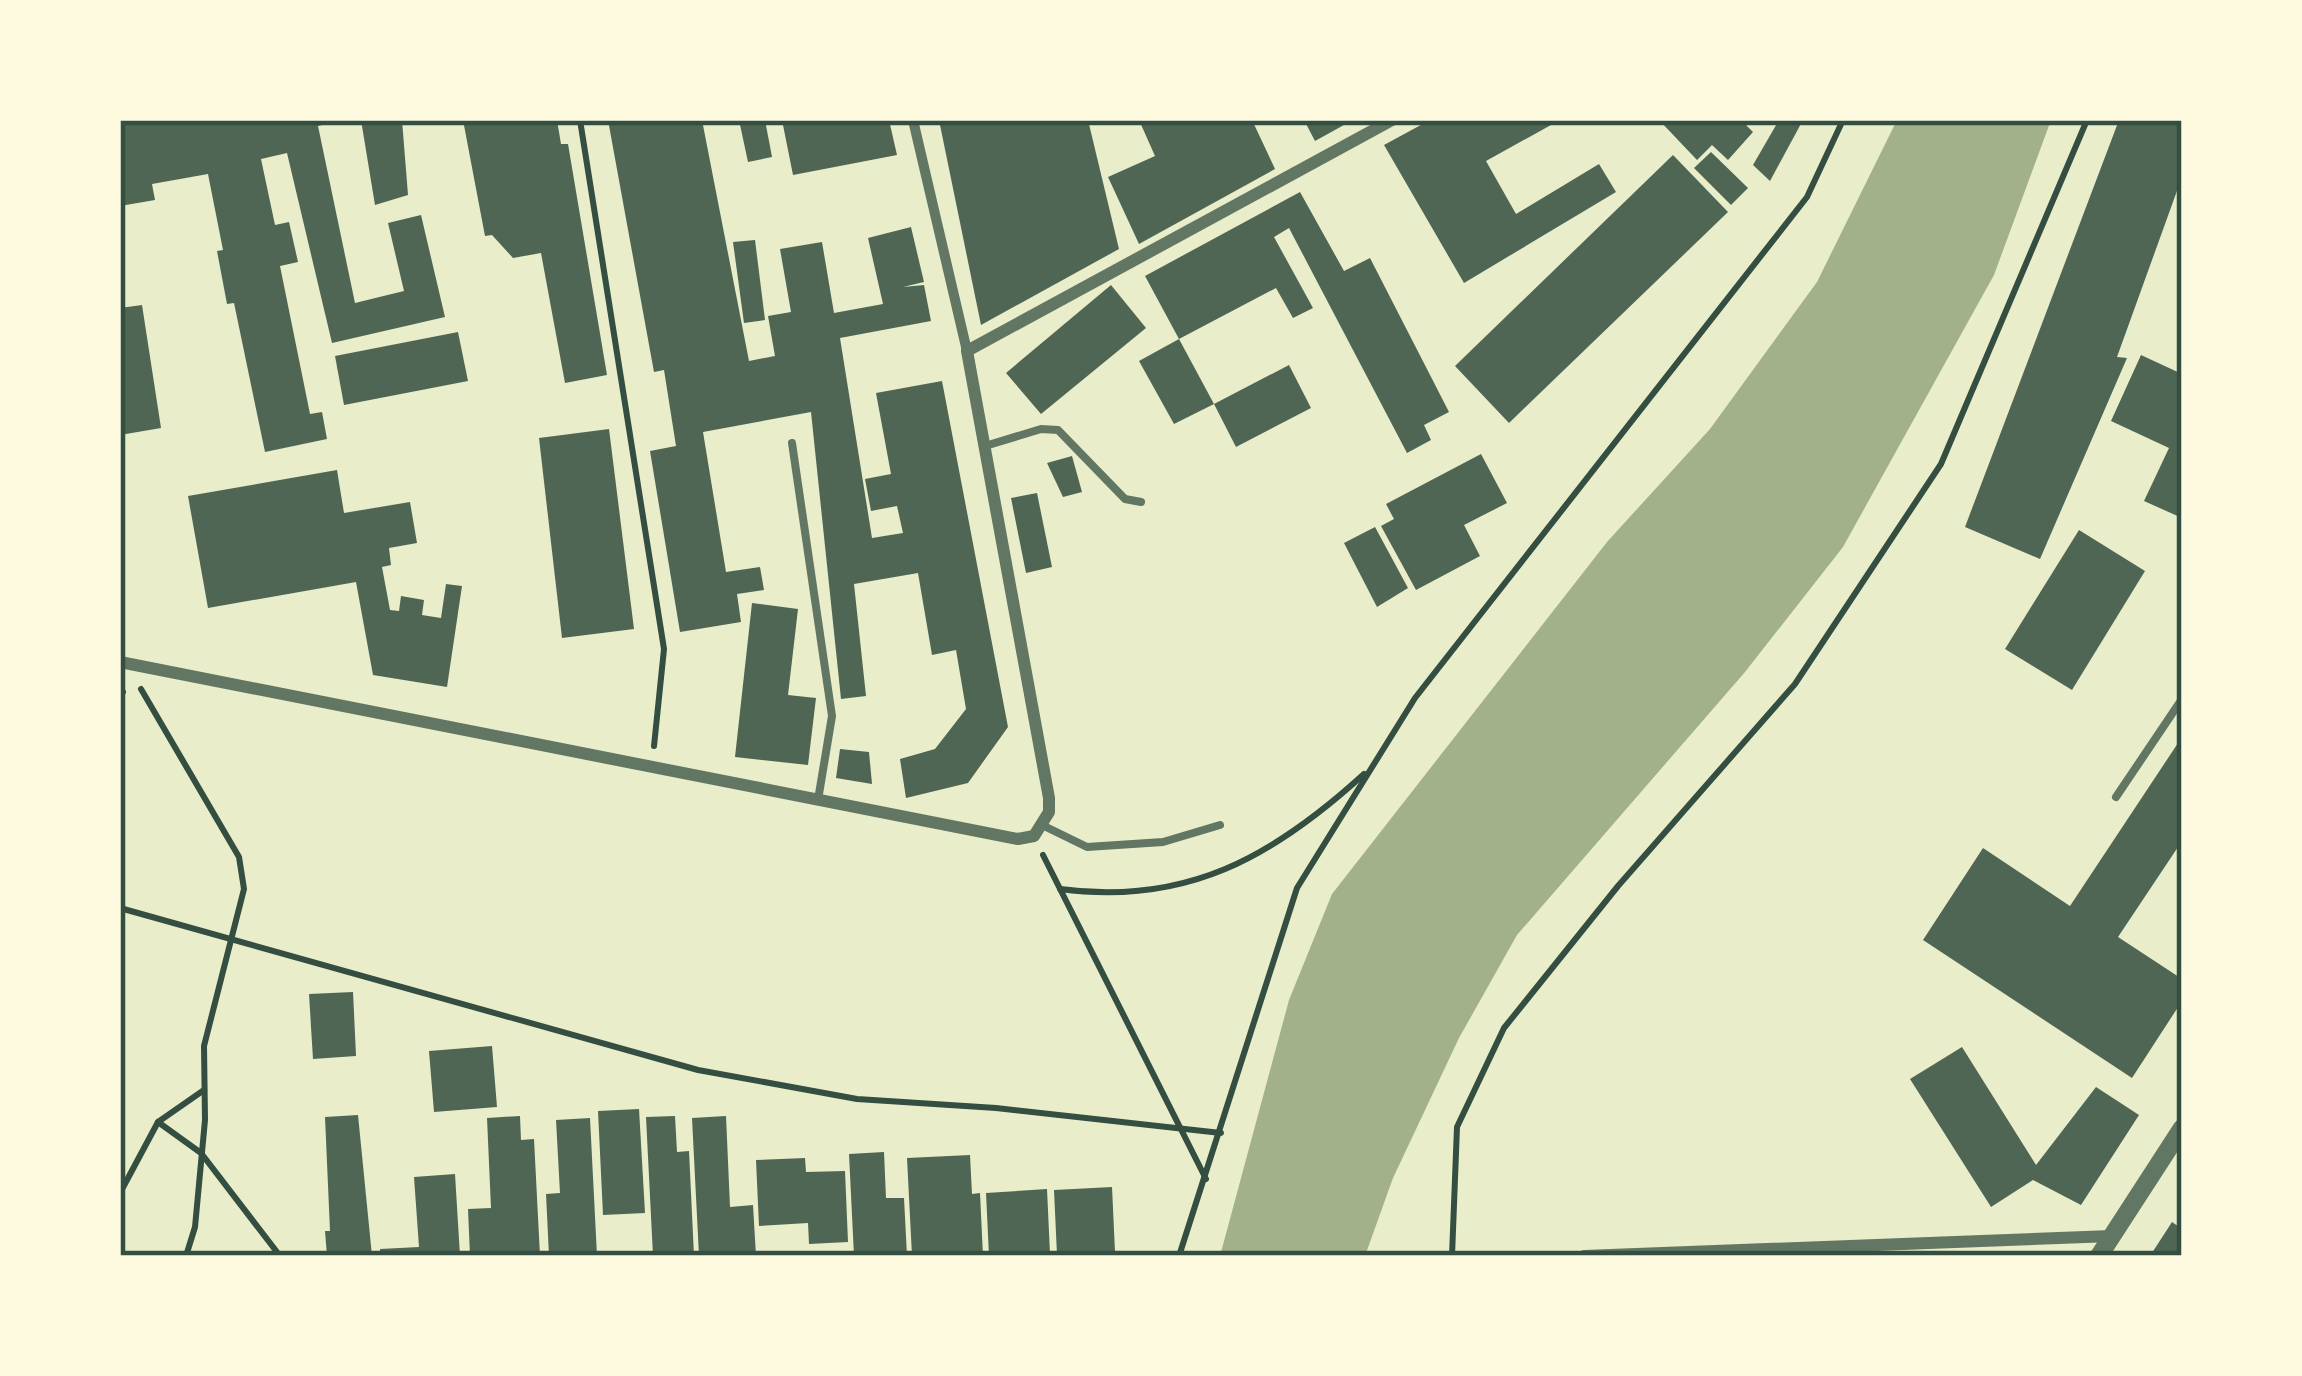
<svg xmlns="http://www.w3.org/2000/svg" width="2302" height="1376" viewBox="0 0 2302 1376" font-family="'Source Sans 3',sans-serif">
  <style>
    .water { fill: #a3b18a }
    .building { fill: #4f6655 }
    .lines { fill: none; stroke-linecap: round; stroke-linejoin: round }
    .path { stroke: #344e41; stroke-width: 6 }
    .service { stroke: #617663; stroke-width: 8 }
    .pedestrian { stroke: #617663; stroke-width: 10 }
    .minor { stroke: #617663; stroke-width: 12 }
    .tertiary { stroke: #617663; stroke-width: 18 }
    .neatline { fill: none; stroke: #344e41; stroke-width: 4.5 }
  </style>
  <rect width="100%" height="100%" fill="#e9edc9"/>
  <polygon class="water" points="1897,120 2051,120 1994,275 1843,547 1745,672 1517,935 1459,1038 1393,1178 1365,1256 1220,1256 1289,1000 1332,894 1607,542 1710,429 1817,282"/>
  <g class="building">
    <polygon points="120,120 344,120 318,126 355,303 404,291 388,223 421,215 445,317 332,343 287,153 261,159 275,225 289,222 298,262 280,266 310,414 322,412 327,439 265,452 234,303 227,304 217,251 223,250 208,174 152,184 155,200 120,206"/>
    <polygon points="361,120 402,120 408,195 375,205"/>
    <polygon points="463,120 557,120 561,144 568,144 607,375 565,383 541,253 513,258 492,235 485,236"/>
    <polygon points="608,120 702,120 749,361 775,356 768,316 791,312 780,249 822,242 834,313 883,304 868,238 911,227 924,282 903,287 924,285 931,321 840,338 872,538 903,533 897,506 871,511 865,479 891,474 876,393 942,381 1008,727 968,783 906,798 900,759 935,749 966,709 956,650 932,655 918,573 854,584 866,696 841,699 811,412 703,432 726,572 760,567 764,590 737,594 741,622 680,632 650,451 676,446 664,370 654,372"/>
    <polygon points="739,120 765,120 772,157 748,162"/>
    <polygon points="782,120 889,120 897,155 793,175"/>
    <polygon points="939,120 1088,120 1119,249 981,325"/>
    <polygon points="1139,120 1252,120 1275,169 1139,244 1108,177 1155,156"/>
    <polygon points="1304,120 1353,120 1315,141"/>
    <polygon points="1430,120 1560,120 1486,161 1516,214 1599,164 1616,192 1464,283 1384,145"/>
    <polygon points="1659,120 1750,120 1746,125 1753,132 1728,160 1712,145 1697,160"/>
    <polygon points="1779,120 1803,120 1770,181 1753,165"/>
    <polygon points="2119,120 2182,120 2182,177 2117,357 2127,358 2040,559 1965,527"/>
    <polygon points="1711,152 1748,188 1731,205 1694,168"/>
    <polygon points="1673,155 1728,212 1509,423 1455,366"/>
    <polygon points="1300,192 1344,271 1370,258 1449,412 1424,425 1431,440 1407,453 1289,228 1274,237 1313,308 1293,318 1276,288 1179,339 1145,276"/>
    <polygon points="755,240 765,320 744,323 733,242"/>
    <polygon points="1111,285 1146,328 1041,414 1006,373"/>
    <polygon points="142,305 161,428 120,435 120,308"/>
    <polygon points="458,332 468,381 344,405 335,356"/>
    <polygon points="1179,339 1214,404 1174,424 1139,361"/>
    <polygon points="2141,355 2182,374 2182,518 2144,501 2169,448 2111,421"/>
    <polygon points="1289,365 1311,408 1236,447 1214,404"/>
    <polygon points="609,429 634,629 562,638 539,438"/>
    <polygon points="1481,454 1507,503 1464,525 1480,556 1416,590 1381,526 1394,519 1386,504"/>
    <polygon points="1072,456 1082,492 1063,497 1047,463"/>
    <polygon points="337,470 344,513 410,502 417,543 389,548 391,565 382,567 390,610 399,611 401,596 424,600 422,615 441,618 446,584 462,586 447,687 373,675 356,582 208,608 188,496"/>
    <polygon points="1037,493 1052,567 1026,573 1011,498"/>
    <polygon points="1375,527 1408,588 1377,607 1344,543"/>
    <polygon points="2079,530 2145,571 2072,690 2005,649"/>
    <polygon points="752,603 798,609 788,695 816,698 808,765 735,757"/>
    <polygon points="2182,737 2182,841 2118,937 2182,979 2182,1001 2132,1078 1923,940 1983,848 2070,906"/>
    <polygon points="840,749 869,752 872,784 836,778"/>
    <polygon points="353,992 356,1056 313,1059 309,994"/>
    <polygon points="492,1046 497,1107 434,1112 429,1051"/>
    <polygon points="1962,1047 2036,1165 2096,1087 2139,1115 2081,1205 2033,1180 1991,1207 1910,1079"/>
    <polygon points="639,1109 645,1213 603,1215 598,1111"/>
    <polygon points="358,1115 372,1256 327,1256 325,1231 330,1231 325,1117"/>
    <polygon points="520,1116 521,1140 534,1139 540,1256 470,1256 468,1209 491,1208 487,1118"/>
    <polygon points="675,1116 677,1152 689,1151 694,1256 653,1256 646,1117"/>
    <polygon points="726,1116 730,1207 753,1205 756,1256 699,1256 692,1118"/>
    <polygon points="590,1118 597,1256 549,1256 546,1194 560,1193 556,1120"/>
    <polygon points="884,1152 886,1198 904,1198 907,1256 854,1256 849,1154"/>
    <polygon points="970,1155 972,1194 980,1193 983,1256 912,1256 907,1158"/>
    <polygon points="805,1158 806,1172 845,1171 848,1242 809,1244 808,1223 759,1226 756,1160"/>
    <polygon points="455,1174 460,1256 380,1256 380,1249 419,1247 414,1177"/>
    <polygon points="1112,1187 1115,1252 1057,1255 1054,1190"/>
    <polygon points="1047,1189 1050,1254 989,1256 986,1193"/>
    <polygon points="2172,1222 2182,1229 2182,1256 2150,1256"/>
  </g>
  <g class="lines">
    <g class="path">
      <polyline points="580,120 664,649 654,746"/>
      <polyline points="141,689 239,857 244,889 204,1046 205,1120 195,1227 186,1256"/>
      <polyline points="120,691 123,692"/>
      <polyline points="1043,855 1206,1179"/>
      <path d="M 1060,889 C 1186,906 1273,857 1364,774"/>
      <polyline points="120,908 698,1070 857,1099 996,1108 1221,1133"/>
      <polyline points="158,1122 204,1090"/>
      <polyline points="120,1193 158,1122 201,1153 280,1256"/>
      <polyline points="1179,1256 1297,888 1415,698 1807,197 1843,120"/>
      <polyline points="1452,1256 1457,1127 1504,1028 1618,886 1795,684 1941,464 2087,120"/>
    </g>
    <g class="service">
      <polyline points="792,443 832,716 818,800"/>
      <polyline points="985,446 1041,429 1058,430 1125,499 1141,502"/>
      <polyline points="2116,797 2182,699"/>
      <polyline points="1042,825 1087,847 1163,842 1220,825"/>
    </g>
    <polyline class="pedestrian" points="913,120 967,351"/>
    <g class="minor">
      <polyline points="120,662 1018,839 1034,836 1049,812 1049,798 967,351 1392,120"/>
      <polyline points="1584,1256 2112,1236"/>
    </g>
    <polyline class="tertiary" points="2099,1256 2182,1128"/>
  </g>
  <rect width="2302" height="1376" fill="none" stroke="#fefae0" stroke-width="246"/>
  <rect x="123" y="123" width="2056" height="1130" class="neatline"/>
</svg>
